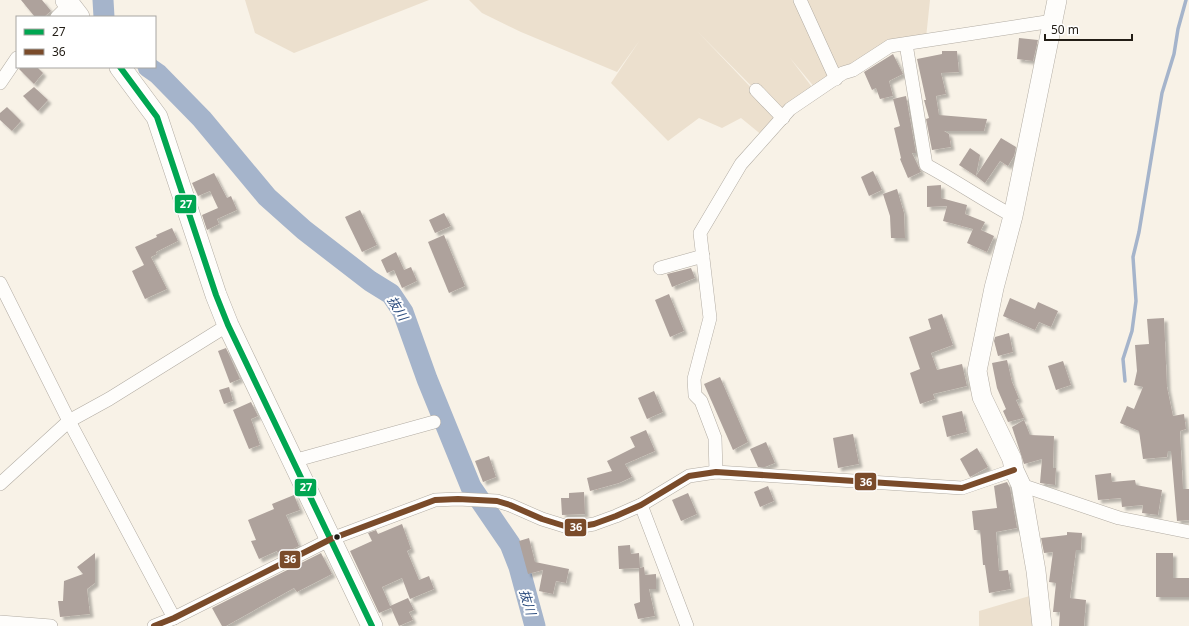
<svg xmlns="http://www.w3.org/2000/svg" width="1189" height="626" viewBox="0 0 1189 626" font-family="'Noto Sans','Noto Sans JP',sans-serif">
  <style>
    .green { fill: #ece0ce }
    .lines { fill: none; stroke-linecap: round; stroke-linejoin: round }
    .stream { stroke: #a5b4cb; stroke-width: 3.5 }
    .river { stroke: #a5b4cb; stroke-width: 21 }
    .building { fill: #aea29c; filter: url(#shadow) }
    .street-casing { stroke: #b2aca3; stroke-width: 14 }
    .secondary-casing { stroke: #b2aca3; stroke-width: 20 }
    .primary-casing { stroke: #b2aca3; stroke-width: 22 }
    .street { stroke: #fefdfb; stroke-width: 13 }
    .secondary { stroke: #fefdfb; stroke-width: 19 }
    .primary { stroke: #fefdfb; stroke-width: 21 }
    .bus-1-casing { stroke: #fff; stroke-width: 9 }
    .bus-2-casing { stroke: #fff; stroke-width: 9 }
    .bus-1 { stroke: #00a651; stroke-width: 6 }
    .bus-2 { stroke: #7a4b2a; stroke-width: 6 }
    .bus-dot { fill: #231e16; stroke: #fff; stroke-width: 1.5 }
    .labels { text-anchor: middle; stroke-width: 4; stroke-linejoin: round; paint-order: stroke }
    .water-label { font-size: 13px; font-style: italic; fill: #294a7c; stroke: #fff }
    .line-badge { stroke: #fff; stroke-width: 1.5 }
    .badge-label { font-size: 11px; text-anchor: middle; font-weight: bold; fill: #fff }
  </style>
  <defs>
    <filter id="shadow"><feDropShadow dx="3.5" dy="3.5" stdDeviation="1" flood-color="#0004"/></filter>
  </defs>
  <rect width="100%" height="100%" fill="#f8f2e7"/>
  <g class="green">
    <polygon points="245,0 429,0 294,53 255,33"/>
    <polygon points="469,0 930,0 926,38 906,44 816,89 790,58 815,91 783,118 697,31 780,118 763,136 741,118 722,128 699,118 668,141 611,83 640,40 617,72 521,32 482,13"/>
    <polygon points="1033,595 1035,626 979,626 979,611"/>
  </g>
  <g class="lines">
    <polyline class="stream" points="1125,381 1123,359 1132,331 1136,301 1133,257 1139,232 1162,93 1174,54 1178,29 1186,0"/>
    <g class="river">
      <polyline points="103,0 104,17"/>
      <polyline points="148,67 158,74 202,119 267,197 304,230 370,281 391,294 403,312 427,379 471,487 510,544 519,567 535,626"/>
    </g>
  </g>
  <g class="building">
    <polygon points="21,0 42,0 51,11 44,17 35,17"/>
    <polygon points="1019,38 1038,40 1033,61 1017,59"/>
    <polygon points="942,51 957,51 959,72 941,73 946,94 936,96 939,115 987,119 984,131 944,131 949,134 951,147 932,150 926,119 929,118 924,100 926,100 917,59 942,54"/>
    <polygon points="893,54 903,74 889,81 893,96 880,99 876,88 872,90 864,72"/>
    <polygon points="21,67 37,67 43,73 34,84 19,69"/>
    <polygon points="34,87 48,100 38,111 23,96"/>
    <polygon points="906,96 916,153 912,153 921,172 908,178 900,159 901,158 894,128 900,126 893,99"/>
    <polygon points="7,107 21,121 12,131 0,120 0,113"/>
    <polygon points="1001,138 1016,147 1014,156 1008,166 1000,161 985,183 976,176"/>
    <polygon points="970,148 980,155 976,176 959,165"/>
    <polygon points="873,171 882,190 869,196 861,177"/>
    <polygon points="214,173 227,198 231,196 237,210 217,219 219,224 207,230 202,215 218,208 210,191 198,196 192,183"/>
    <polygon points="941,185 941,198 967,205 965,214 985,222 981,230 994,236 987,252 967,243 973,229 943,221 947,206 927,207 927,186"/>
    <polygon points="897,189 904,213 905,238 891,238 890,216 883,194"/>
    <polygon points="360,210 377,245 362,252 345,217"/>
    <polygon points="444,213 451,226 435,233 429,220"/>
    <polygon points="172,228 178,241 156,252 157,254 151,257 167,289 145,299 132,271 144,265 135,247 157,237 156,235"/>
    <polygon points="444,235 465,286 449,293 428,242"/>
    <polygon points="396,252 404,270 411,267 417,281 402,288 394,270 387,273 381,260"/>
    <polygon points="691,268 695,278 672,287 667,274"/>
    <polygon points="669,294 684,331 670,337 655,300"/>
    <polygon points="1010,298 1035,309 1038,302 1058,311 1051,327 1039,322 1035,330 1003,316"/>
    <polygon points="942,314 953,345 931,353 937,370 962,364 967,386 933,394 935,399 920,404 910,373 920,369 909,337 931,329 928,319"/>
    <polygon points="1164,318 1167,387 1173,416 1184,414 1186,429 1180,431 1183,489 1189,489 1189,520 1177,521 1171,451 1168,451 1167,457 1143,459 1139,431 1120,423 1127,406 1134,409 1143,387 1134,385 1137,371 1135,345 1149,344 1147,319"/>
    <polygon points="1009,333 1013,352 998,356 994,341 995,337"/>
    <polygon points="226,348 240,379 230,383 218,351"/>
    <polygon points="1007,360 1012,382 1019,399 1016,400 1024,418 1008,422 1003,411 1006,409 997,388 992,363"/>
    <polygon points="1063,361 1071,385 1056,390 1048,366"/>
    <polygon points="720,377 748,442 733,450 704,384"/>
    <polygon points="229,387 233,401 224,404 219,390"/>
    <polygon points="654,391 663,412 647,419 638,398"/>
    <polygon points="251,402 258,416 251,419 260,445 249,449 233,410"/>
    <polygon points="962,411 967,432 947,437 942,416"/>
    <polygon points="1024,420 1030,435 1054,436 1053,468 1056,468 1055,485 1040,483 1042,459 1024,464 1012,427"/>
    <polygon points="646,430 655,451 625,464 632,477 619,483 590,491 587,478 612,471 607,461 635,447 630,437"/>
    <polygon points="853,434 859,464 838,468 833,438"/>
    <polygon points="766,442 775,463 765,467 758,467 750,449"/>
    <polygon points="977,448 988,467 970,477 960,459"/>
    <polygon points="489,456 496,477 483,482 475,461"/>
    <polygon points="1111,473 1112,482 1135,480 1136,485 1162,490 1158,515 1142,513 1143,505 1122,507 1121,498 1098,500 1095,475"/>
    <polygon points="1007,482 1010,488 1017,528 996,532 999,571 1008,570 1011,589 989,593 985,565 983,565 980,530 974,530 972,511 997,508 994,486"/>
    <polygon points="768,486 774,501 760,507 754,492"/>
    <polygon points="584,492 585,514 562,515 561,498 569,498 569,493"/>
    <polygon points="688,493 697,514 681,521 672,500"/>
    <polygon points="294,495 300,510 286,515 299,546 279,556 277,551 259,559 251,541 256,540 248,520 274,509 272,504"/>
    <polygon points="402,524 411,549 407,551 419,580 429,576 434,589 410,599 402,578 382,587 390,606 408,598 414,610 409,612 413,620 399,626 391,608 379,613 350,551 372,541 368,533 376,530 378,534"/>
    <polygon points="1067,532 1082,533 1081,550 1076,550 1070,598 1086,600 1084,626 1059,626 1060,612 1053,612 1056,583 1049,582 1053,552 1044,553 1041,538 1067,535"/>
    <polygon points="529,538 535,562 569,569 566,583 556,581 553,594 539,591 543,570 528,574 519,541"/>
    <polygon points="630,545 631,554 639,553 640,568 619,569 618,546"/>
    <polygon points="95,553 95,583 87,589 90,614 60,617 58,601 63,601 64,581 83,574 77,567"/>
    <polygon points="321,553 332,574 297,592 294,588 226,626 222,626 212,608"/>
    <polygon points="1156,553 1173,553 1173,578 1189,578 1189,597 1156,597"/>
    <polygon points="644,567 645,575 656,574 656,589 649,589 655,616 638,619 634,604 640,602 639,568"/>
  </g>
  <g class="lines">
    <defs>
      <g id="street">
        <polyline points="800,0 836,79"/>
        <polyline points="57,17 69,5"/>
        <path d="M 906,44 L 926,165 C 956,181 983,200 1013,216"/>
        <polyline points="0,83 17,58"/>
        <polyline points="756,90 783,118"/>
        <polyline points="660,268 703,256"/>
        <polyline points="0,283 69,421 174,618"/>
        <polyline points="293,461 434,422"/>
        <polyline points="716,472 715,438 701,401 695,395 694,379 710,318 700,233 741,164 790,109 843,73 853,70 890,46 1053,21"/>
        <polyline points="0,484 69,421 109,399 228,325"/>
        <polyline points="1021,485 1119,518 1189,532"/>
        <polyline points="641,505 687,626"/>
        <polyline points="0,622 51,626"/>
        <polyline points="154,626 174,618 331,539 435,500 458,499 497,501 510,505 542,519 571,528 594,524 616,516 641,505 689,476 716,472 962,488 1014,470"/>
      </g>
      <polyline id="secondary" points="1042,626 1036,571 1021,485 1014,470 1012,459 982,397 977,371 994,288 1013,216 1057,0"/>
      <g id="primary">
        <polyline points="66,0 79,17"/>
        <polyline points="120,67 157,117 216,295 228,325 372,626"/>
      </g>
    </defs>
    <use href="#street" class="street-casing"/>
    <use href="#secondary" class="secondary-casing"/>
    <use href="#primary" class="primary-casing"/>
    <use href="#street" class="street"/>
    <use href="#secondary" class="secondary"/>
    <use href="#primary" class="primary"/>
    <defs>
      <polyline id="bus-1" points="120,67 157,117 216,295 228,325 372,626"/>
      <polyline id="bus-2" points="154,626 174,618 331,539 435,500 458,499 497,501 510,505 542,519 571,528 594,524 616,516 641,505 689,476 716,472 962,488 1014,470"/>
    </defs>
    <use href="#bus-1" class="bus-1-casing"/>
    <use href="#bus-2" class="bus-2-casing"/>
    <use href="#bus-1" class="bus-1"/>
    <use href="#bus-2" class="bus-2"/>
  </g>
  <circle class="bus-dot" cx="337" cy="537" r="3.5"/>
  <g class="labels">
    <g class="water-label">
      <text transform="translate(398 308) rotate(59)" y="5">抜川</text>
      <text transform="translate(528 602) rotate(73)" y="5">抜川</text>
    </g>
  </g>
  <g class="line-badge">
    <rect x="174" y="194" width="23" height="20" rx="4" fill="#00a651"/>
    <rect x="854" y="472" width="23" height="19" rx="4" fill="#7a4b2a"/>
    <rect x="294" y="478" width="23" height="19" rx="4" fill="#00a651"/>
    <rect x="564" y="518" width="23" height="19" rx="4" fill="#7a4b2a"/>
    <rect x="279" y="550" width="22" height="19" rx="4" fill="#7a4b2a"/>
  </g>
  <g class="badge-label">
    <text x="186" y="208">27</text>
    <text x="866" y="486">36</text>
    <text x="306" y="491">27</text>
    <text x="576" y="531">36</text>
    <text x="290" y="563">36</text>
  </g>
  <rect x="16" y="16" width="140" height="52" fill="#ffffff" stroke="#a7a5a2"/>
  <rect x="24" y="29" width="20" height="6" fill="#00a651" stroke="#a7a5a2"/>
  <text x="52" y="36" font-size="12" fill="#231e16">27</text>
  <rect x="24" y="49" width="20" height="6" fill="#7a4b2a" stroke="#a7a5a2"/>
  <text x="52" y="56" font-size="12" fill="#231e16">36</text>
  <path d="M1045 34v6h87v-6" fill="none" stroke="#231e16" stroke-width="2"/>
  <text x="1051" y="34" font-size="12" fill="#231e16" stroke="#ffffff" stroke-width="3" paint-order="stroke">50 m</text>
</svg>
